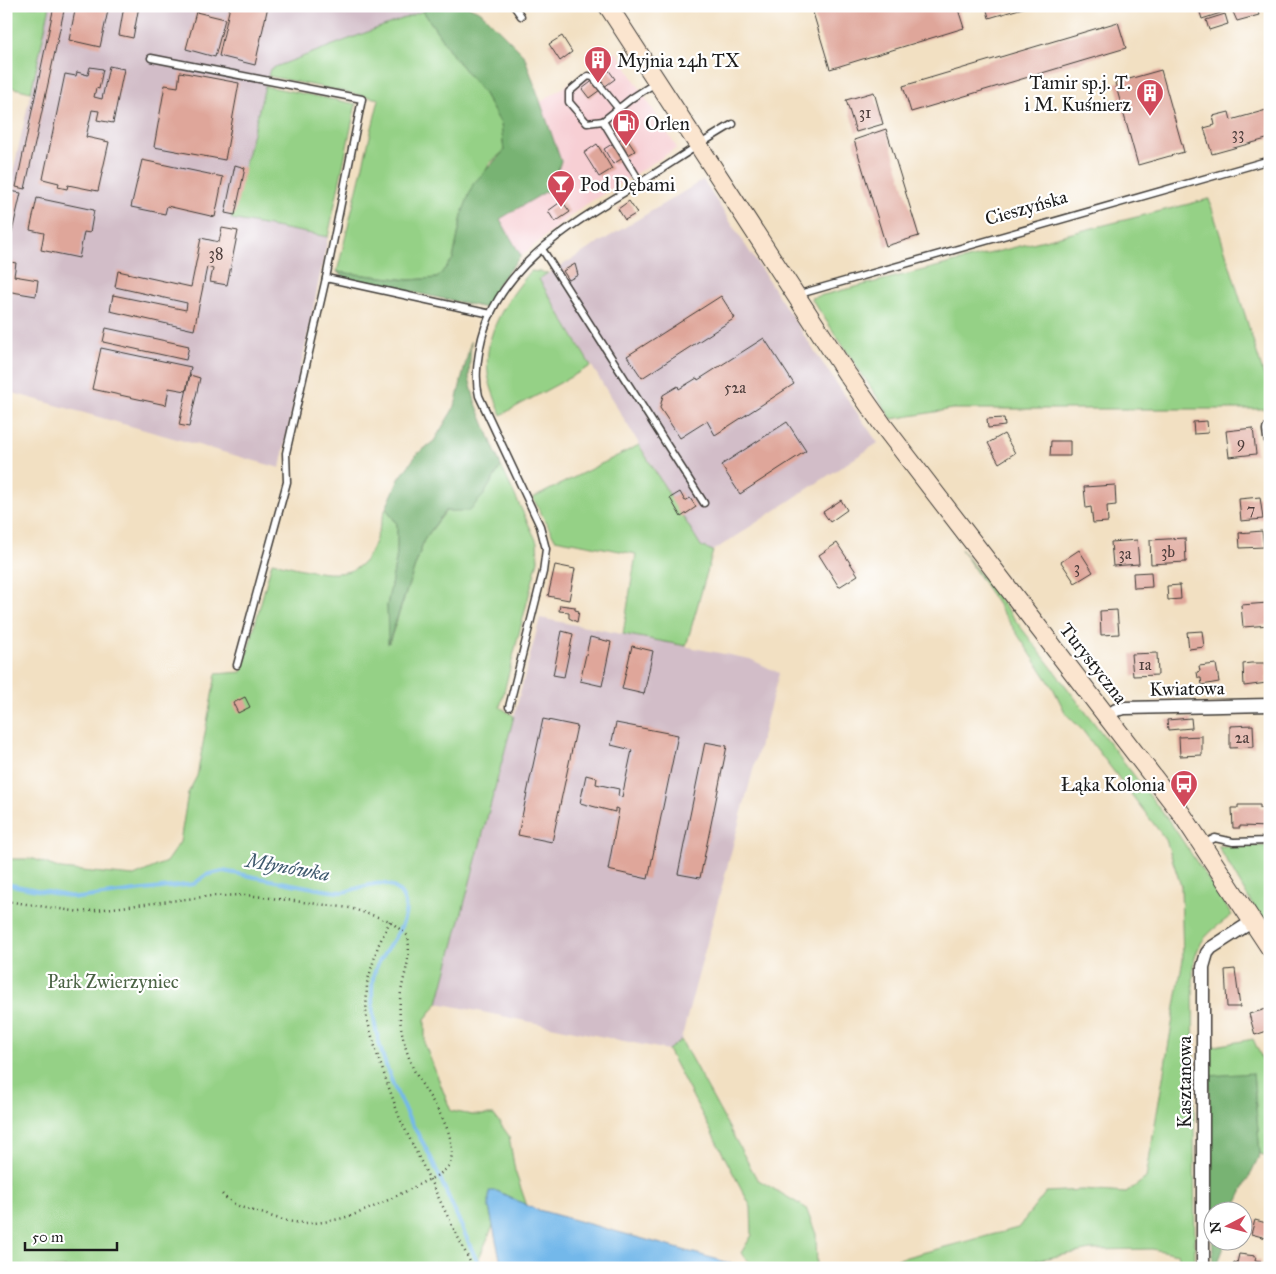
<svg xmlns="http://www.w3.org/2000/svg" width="1276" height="1274" viewBox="0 0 1276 1274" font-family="'IM FELL Great Primer',serif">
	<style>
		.built { fill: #f7cfd4 }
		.industrial { fill: #d2bdc8 }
		.green { fill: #95d186; stroke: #587651 }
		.forest { fill: #78b373; stroke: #4a6848 }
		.water { fill: #73b8ea; stroke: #486a83 }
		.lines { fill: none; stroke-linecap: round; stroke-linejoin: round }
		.stream { stroke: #73b8ea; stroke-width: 4 }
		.building { fill: #dfa69a }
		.service-casing { stroke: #3c3935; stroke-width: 9 }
		.minor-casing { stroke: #3c3935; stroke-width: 15 }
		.secondary-casing { stroke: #3c3935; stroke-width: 20 }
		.path { stroke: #3c3935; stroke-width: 2.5; stroke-dasharray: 1 4; stroke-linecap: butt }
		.service { stroke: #fff; stroke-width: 6 }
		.minor { stroke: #fff; stroke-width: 12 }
		.secondary { stroke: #fbe5cf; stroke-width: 18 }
		.labels { text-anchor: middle; stroke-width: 4.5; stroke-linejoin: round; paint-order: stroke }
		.number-label { font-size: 16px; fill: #4d3e3c }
		.poi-label { font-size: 19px; fill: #1c1c1c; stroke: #fff; text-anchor: start }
		.street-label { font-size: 19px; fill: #1c1c1c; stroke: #fff }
		.park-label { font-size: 19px; fill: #4c6446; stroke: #fff }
		.water-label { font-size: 20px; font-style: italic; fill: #3f5a6e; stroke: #fff }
	</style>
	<rect width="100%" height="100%" fill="#fff"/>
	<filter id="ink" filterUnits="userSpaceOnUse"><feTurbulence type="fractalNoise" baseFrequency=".02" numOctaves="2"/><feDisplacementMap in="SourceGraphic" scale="10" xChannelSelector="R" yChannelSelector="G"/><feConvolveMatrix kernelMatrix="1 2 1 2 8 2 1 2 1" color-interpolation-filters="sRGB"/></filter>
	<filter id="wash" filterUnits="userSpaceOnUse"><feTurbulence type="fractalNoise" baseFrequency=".0096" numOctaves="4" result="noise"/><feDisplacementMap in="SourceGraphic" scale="20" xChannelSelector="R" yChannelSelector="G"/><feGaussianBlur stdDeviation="1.12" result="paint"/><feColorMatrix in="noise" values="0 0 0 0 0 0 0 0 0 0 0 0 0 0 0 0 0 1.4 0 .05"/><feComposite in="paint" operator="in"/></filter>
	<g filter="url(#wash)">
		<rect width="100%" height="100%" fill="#f2e0c2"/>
		<polygon class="built" points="617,52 677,148 579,209 521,256 500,219 552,188 561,161 541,102"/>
		<g class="industrial">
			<polygon points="50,6 421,6 423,11 270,69 231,219 328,237 280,468 6,391 6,204"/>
			<polygon points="703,180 813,349 878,443 713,551 701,546 539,279"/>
			<polygon points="540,618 750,659 779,673 681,1040 668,1050 438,1003"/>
		</g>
		<g class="green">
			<polygon points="6,6 50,6 31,92 6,86"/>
			<polygon points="423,11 454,57 484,94 501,124 504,151 490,163 463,211 453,259 437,278 409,280 337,272 379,99 268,76 270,69"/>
			<polygon points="265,86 356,104 328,237 231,219"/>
			<polygon points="1209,199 1270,395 1270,409 953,409 892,419 811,298"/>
			<path d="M531,271l17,2 -9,6 52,87 -90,49c-4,-13 -11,-27 -13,-41 -5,-41 18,-73 43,-103z"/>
			<polygon points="639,445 701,546 713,551 686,646 623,634 636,554 555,539 533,498"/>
			<path d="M501,466l36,76 1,18 -38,147 14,9 -72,272 -4,15 -13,16v26l26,66 21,4h22l15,21 6,35 12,35 -30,-15 -8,16 4,19 -14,32 3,10h-476v-409h28l27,10 73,7 32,-14 14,-20 8,-49 9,-17 19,-102 26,-2 30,-110c27,5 75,24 94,-3 10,-14 14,-35 20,-51l11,16v30l-10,52 2,37 35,-103 22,-29 23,-1 14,-14z"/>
			<path d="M961,549l211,276 60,90c-22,17 -34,23 -39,52l2,301h-13l-4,-14 -26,-5 -62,1 -96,18h-130l154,-40 28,-36 36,-2 44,3 20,-15 37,-219 -2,-73 -15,-46 -83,-109 -17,-17 -13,-26z"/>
			<polygon points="1218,846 1270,846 1270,935"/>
			<polygon points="1253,1039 1270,1076 1270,1157 1260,1154 1253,1074 1209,1076 1210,1047"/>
			<polygon points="681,1040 757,1179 806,1208 816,1234 817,1268 755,1268 741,1253 752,1235 751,1207 668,1050"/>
		</g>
		<g class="forest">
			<polygon points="433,6 467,6 481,12 524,55 561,161 552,188 500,219 521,256 500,281 486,308 346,278 337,272 409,280 437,278 453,259 463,211 473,184 504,151 501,124 484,94 454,57 423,11"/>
			<polygon points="471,341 469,378 475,401 501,466 483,496 469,511 445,511 424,540 388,644 387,606 397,554 397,524 386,508 399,479 417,454 434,441 455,406"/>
			<polygon points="1253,1073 1260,1154 1233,1211 1214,1212 1214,1242 1225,1242 1217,1268 1213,1268 1209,1076"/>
		</g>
		<polygon class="water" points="489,1191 497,1191 535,1209 748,1268 502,1268 489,1207"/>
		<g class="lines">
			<path class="stream" d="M6,884l72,14 116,-14 12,-9 17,-4 101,19c6,1 13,2 19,2 18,-3 42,-18 57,1 19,24 -15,54 -24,75 -3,7 -4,18 -4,26 0,40 18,87 36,123 8,14 17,28 24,43 16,36 32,72 48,108"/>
		</g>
		<g id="blocks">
			<g class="building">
				<polygon points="54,6 65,6 25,189 16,187"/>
				<polygon points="76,6 109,6 100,47 69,40"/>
				<polygon points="124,6 139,6 133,38 119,35"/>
				<polygon points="230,6 268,6 255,65 219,56"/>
				<polygon points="811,6 957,6 964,28 830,69"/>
				<polygon points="986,6 1026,6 1026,7 989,18"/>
				<polygon points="1198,6 1239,6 1239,7 1202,19"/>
				<polygon points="1251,6 1256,6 1259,15 1237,21 1233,12"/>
				<polygon points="196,12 225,19 215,57 186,49"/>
				<polygon points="1225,14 1228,24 1209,30 1206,20"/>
				<polygon points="1118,22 1126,48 911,112 903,86"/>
				<polygon points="562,36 572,52 560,61 549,44"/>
				<polygon points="109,66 124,69 113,123 97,120 99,111 92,110 86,137 109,142 98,191 68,185 67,189 58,187 59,183 43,179 65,74 76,76 77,72 88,75 90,67 103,69 99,89 96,88 94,97 102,99"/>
				<polygon points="608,69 615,79 589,98 582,89"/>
				<polygon points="1161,70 1184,152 1138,165 1115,83"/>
				<polygon points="180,72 239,83 225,160 154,147 165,85 178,87"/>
				<polygon points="874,92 883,124 856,132 846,100"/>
				<polygon points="1270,109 1270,138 1212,154 1204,128 1215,125 1213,116 1229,112 1231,120"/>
				<polygon points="886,129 919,236 886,246 854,140"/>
				<polygon points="625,136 635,151 613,164 604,149"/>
				<polygon points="597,144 612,169 599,177 584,153"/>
				<polygon points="142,160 223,177 215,217 167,206 165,214 131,207"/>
				<polygon points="235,165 245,168 235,215 225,213"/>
				<polygon points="10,191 21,193 8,249 6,248 6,210"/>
				<polygon points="37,198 94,210 90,233 84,232 79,258 41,250 44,233 30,230"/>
				<polygon points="562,201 570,212 555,222 548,211"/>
				<polygon points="629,201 637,213 625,220 618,209"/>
				<polygon points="222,228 238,231 227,285 210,282 213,269 207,267 194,330 110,311 113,295 186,310 187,303 115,287 118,271 191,287 201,238 219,242"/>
				<polygon points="6,261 16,263 14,276 38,280 36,296 6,291"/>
				<polygon points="575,264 578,275 569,280 563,271"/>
				<polygon points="721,296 735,318 642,378 627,356"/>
				<polygon points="106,328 189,346 186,360 103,342"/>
				<polygon points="764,338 794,384 715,435 707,421 680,438 660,408 663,395 678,386 679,389 697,378 698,380"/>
				<polygon points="101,348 191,367 186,391 169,388 166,405 92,389"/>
				<polygon points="190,375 200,378 189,427 179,425"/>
				<polygon points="1004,418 1005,426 988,428 987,419"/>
				<polygon points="1207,421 1208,433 1194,434 1193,422"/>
				<polygon points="787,422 806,451 740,494 721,465"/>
				<polygon points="1253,428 1256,454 1229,457 1226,431"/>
				<polygon points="1004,434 1015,453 999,463 988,443"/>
				<polygon points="1051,441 1070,441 1070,456 1050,456"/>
				<polygon points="1115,485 1116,505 1107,506 1108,522 1093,523 1091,507 1086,508 1084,487"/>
				<polygon points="680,492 685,501 690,498 696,507 681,517 670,498"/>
				<polygon points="1260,497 1263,519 1241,521 1239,499"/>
				<polygon points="841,500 847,510 830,522 823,512"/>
				<polygon points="1262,531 1264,547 1240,548 1239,533"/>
				<polygon points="1185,538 1186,562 1151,564 1150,540"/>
				<polygon points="1137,540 1139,564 1113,566 1111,542"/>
				<polygon points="837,543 858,575 839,587 819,555"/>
				<polygon points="1079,550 1093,572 1075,583 1061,562"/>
				<polygon points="555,565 575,569 569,600 548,596"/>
				<polygon points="1151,572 1152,587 1134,588 1133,573"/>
				<polygon points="1180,585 1181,599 1168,600 1167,586"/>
				<polygon points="1268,603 1270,625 1243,627 1241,605"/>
				<polygon points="560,605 575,607 575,610 579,611 577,622 569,618 569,612 559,611"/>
				<polygon points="1117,610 1119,634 1101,635 1100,611"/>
				<polygon points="562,631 573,634 564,677 553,675"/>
				<polygon points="1202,631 1204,647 1189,649 1187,632"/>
				<polygon points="590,637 611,642 602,686 580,681"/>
				<polygon points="632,646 653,651 644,694 622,689"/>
				<polygon points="1157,653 1158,675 1133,676 1131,654"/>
				<polygon points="1251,663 1265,663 1267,683 1244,686 1243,664"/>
				<polygon points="1216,664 1219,682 1202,685 1201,678 1198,678 1197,672 1200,671 1199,666"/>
				<polygon points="245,697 250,707 238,713 233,703"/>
				<polygon points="1191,718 1192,728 1168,730 1167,720"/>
				<polygon points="543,719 577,726 552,842 518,835"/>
				<polygon points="616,723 678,735 648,879 608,870 619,809 615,808 615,812 580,803 586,775 597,778 596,784 619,789 618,796 622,797 632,750 611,745"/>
				<polygon points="1253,725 1254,747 1230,748 1230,726"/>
				<polygon points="1202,736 1202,755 1180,756 1179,737"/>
				<polygon points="705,742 727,746 700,878 678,874"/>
				<polygon points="1238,805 1260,805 1260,808 1270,807 1270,827 1240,826 1240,828 1233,828 1232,808 1238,808"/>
				<polygon points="1235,969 1240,1007 1227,1007 1225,970"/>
				<polygon points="1270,1008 1270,1030 1255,1035 1249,1014"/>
				<polygon points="1255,1220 1270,1224 1270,1239 1251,1234"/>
				<polygon points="1239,1254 1256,1256 1255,1260 1261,1261 1260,1265 1267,1268 1233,1267 1234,1262 1237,1263"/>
			</g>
		</g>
	</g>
	<g filter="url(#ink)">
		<use href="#blocks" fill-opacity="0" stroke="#3c3935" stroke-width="1"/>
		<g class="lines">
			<defs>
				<g id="service">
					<polyline points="514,6 521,16"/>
					<polyline points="151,58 362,99 326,278 286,453 287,482 237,665"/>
					<polyline points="603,121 587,123 569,102 569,92 588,76 593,77 618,108"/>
					<polyline points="640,182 603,121 632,98 657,82"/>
					<polyline points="542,249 704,503"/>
					<polyline points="326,278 491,314"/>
					<polyline points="796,295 1270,160"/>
					<path d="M509,707l34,-135 3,-23 -6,-23 -61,-130c-4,-17 -2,-32 1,-49 15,-82 97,-126 163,-166 30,-19 59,-39 90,-57"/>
					<polyline points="1203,844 1215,838 1233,842 1270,841"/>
				</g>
				<g id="minor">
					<polyline points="1269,430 1270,438"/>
					<polyline points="1108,716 1116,710 1125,708 1270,705"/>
					<polyline points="1203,1268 1203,967 1207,953 1211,948 1253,921"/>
				</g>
				<polyline id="secondary" points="608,6 847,374 882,424 1181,813 1270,948"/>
			</defs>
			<use href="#service" class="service-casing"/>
			<use href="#minor" class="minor-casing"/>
			<use href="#secondary" class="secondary-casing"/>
			<g class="path">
				<path d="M6,901l74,11 131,-16 36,-1 103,13 40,13 18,15c3,25 -3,33 -7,56 -4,24 1,48 10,71 10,28 47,63 40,97 -3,14 -23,19 -35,26 -37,19 -79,42 -122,36 -11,-1 -23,-6 -33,-9 -17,-5 -27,-6 -40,-20"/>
				<polyline points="390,921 378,946 367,983 366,1016 378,1057 400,1119 473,1268"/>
				<polyline points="1266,962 1270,969"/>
			</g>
			<use href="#service" class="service"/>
			<use href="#minor" class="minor"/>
			<use href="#secondary" class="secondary"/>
		</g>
	</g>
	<defs>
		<symbol id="building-pin" viewBox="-11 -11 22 30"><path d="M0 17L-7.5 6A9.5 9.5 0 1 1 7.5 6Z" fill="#d1495b" stroke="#fff"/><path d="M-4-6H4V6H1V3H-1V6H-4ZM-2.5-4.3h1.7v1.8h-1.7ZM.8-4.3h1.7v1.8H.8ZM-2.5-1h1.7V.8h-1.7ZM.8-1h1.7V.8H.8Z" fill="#fff"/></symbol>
		<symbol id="fuel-pin" viewBox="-11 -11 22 30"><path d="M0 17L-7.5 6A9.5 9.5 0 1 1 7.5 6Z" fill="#d1495b" stroke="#fff"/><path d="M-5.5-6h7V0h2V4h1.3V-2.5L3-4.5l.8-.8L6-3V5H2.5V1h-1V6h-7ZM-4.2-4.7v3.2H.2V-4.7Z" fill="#fff"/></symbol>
		<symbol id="bar-pin" viewBox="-11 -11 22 30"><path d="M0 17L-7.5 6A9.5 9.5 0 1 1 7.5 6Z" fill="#d1495b" stroke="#fff"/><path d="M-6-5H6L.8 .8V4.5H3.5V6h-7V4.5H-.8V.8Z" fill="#fff"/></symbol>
		<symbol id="bus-pin" viewBox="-11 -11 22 30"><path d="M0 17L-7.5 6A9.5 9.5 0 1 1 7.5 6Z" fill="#d1495b" stroke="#fff"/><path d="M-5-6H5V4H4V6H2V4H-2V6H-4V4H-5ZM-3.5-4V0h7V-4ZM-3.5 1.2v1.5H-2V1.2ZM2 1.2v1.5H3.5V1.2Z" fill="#fff"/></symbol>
	</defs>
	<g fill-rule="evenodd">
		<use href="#building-pin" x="582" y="44" width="32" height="43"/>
		<use href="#building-pin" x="1134" y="77" width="32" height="43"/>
		<use href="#fuel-pin" x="610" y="107" width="32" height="43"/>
		<use href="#bar-pin" x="545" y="168" width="32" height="43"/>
		<use href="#bus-pin" x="1168" y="768" width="32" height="43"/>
	</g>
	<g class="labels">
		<g class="number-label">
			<text x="865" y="118">31</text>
			<text x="1238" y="139">33</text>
			<text x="216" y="259">38</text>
			<text x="735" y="393">52a</text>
			<text x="1241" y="448">9</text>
			<text x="1251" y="515">7</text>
			<text x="1168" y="557">3b</text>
			<text x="1125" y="559">3a</text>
			<text x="1077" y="573">3</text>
			<text x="1145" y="670">1a</text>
			<text x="1242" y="743">2a</text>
		</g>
		<g class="poi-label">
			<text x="617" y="67">Myjnia 24h TX</text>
			<text x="1131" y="89" text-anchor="end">Tamir sp.j. T.<tspan x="1131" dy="22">i M. Kuśnierz</tspan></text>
			<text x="645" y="130">Orlen</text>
			<text x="580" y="191">Pod Dębami</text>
			<text x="1165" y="791" text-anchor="end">Łąka Kolonia</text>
		</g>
		<g class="street-label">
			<text transform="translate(1026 207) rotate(-16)" y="7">Cieszyńska</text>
			<text transform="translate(1094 663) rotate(52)" y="7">Turystyczna</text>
			<text transform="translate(1187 688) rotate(-1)" y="7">Kwiatowa</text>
			<text transform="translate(1184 1082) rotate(-90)" y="7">Kasztanowa</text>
		</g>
		<g class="park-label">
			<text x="113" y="988">Park Zwierzyniec</text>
		</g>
		<g class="water-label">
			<text transform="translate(288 867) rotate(10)" y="7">Młynówka</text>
		</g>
	</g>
	<rect width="1276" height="1274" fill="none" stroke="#fff" stroke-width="25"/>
	<g transform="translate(1228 1226) rotate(264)"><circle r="24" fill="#ffffff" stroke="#a4a4a4"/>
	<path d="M0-4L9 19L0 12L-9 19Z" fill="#d1495b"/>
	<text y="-8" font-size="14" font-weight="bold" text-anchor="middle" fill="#1c1c1c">N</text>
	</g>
	<path d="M25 1242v8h92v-8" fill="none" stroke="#1c1c1c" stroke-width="2.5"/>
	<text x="32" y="1242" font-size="15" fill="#1c1c1c" stroke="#ffffff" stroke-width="4" paint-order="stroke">50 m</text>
</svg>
